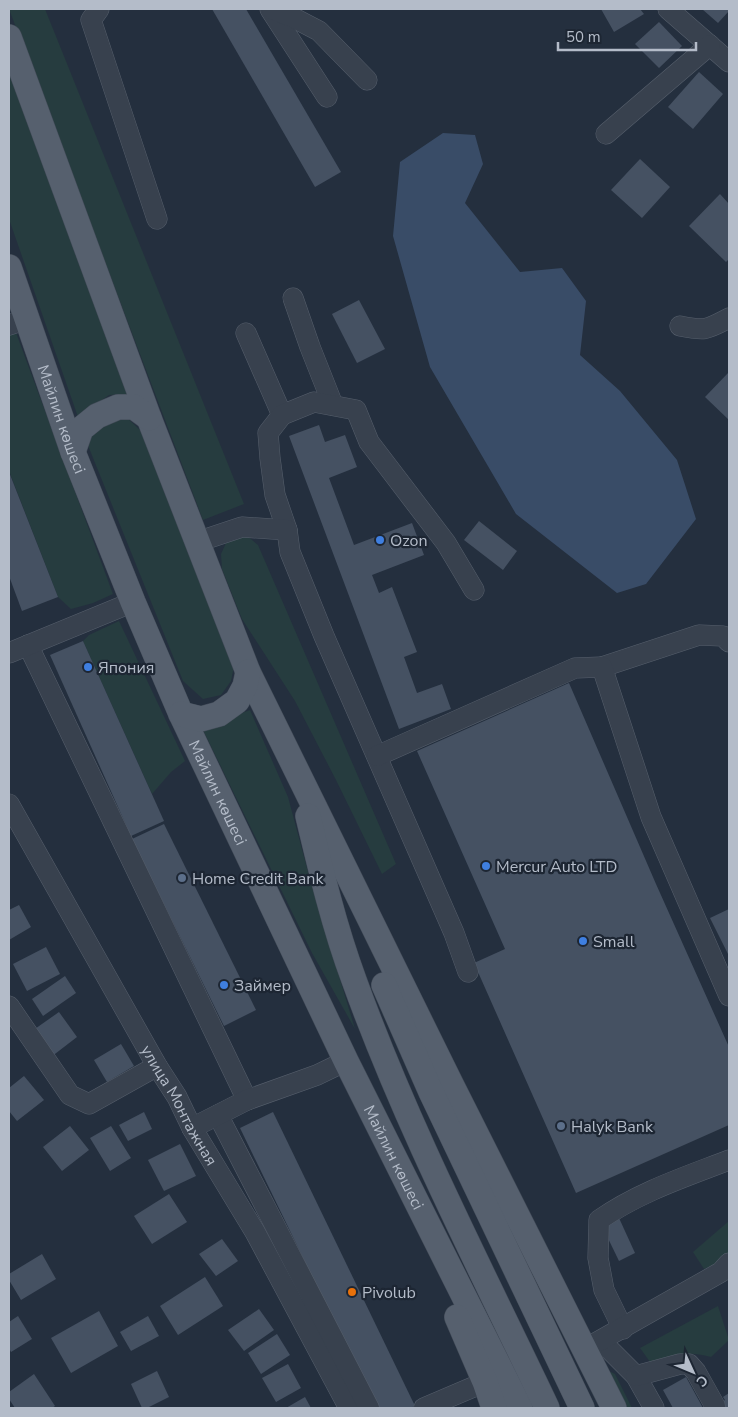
<svg xmlns="http://www.w3.org/2000/svg" width="738" height="1417" viewBox="0 0 738 1417" font-family="'Nunito Sans',sans-serif">
	<style>
		.green { fill: #263c3f }
		.water { fill: #394c67 }
		.building { fill: #455162 }
		.lines { fill: none; stroke-linecap: round; stroke-linejoin: round }
		.minor-casing { stroke: #565f6c; stroke-width: 21 }
		.major-casing { stroke: #414a57; stroke-width: 26 }
		.minor { stroke: #38414e; stroke-width: 20 }
		.major { stroke: #56606e; stroke-width: 25 }
		.shop-dot { fill: #3f7fe0; stroke: #1d2633; stroke-width: 2 }
		.service-dot { fill: #5c6f8a; stroke: #1d2633; stroke-width: 2 }
		.food-dot { fill: #e8710a; stroke: #1d2633; stroke-width: 2 }
		.labels { text-anchor: middle; stroke-width: 4.5; stroke-linejoin: round; paint-order: stroke }
		.street-label { font-size: 16px; fill: #b4bcc9; stroke: #1d2633 }
		.poi-label { font-size: 16px; fill: #b4bcc9; stroke: #1d2633; text-anchor: start }
	</style>
	<rect width="100%" height="100%" fill="#242f3e"/>
	<g class="green">
		<polygon points="9,9 45,9 244,504 203,520"/>
		<polygon points="9,69 131,394 109,395 78,417 9,219"/>
		<polygon points="15,330 113,594 93,603 71,609 58,597 9,471 9,332"/>
		<polygon points="127,418 152,441 234,666 231,681 221,695 203,699 183,681 87,443 102,424"/>
		<polygon points="246,535 258,545 396,864 382,874 336,780 295,701 242,619 222,569 221,554 226,543"/>
		<polygon points="119,621 185,761 171,772 152,794 83,641 89,635"/>
		<polygon points="250,710 288,797 311,883 355,1029 312,953 202,728"/>
		<polygon points="729,1221 729,1254 721,1262 704,1269 693,1252"/>
		<path d="M718,1306l11,34 -18,17c-28,-7 -34,-2 -58,9l-13,-18z"/>
		<polygon points="611,1372 615,1374 632,1408 620,1408 606,1375"/>
	</g>
	<polygon class="water" points="443,133 475,135 483,164 465,203 520,272 562,268 586,301 580,355 620,391 677,460 696,519 646,584 617,593 516,514 430,367 393,236 400,162"/>
	<g class="building">
		<polygon points="212,9 246,9 341,172 315,187"/>
		<polygon points="601,9 640,9 644,14 614,32"/>
		<polygon points="702,9 729,9 729,11 718,23"/>
		<polygon points="659,22 682,46 659,68 635,44"/>
		<polygon points="699,72 723,94 693,129 668,107"/>
		<polygon points="640,159 670,187 642,218 611,190"/>
		<polygon points="720,194 729,204 729,259 726,262 689,226"/>
		<polygon points="359,300 385,349 357,363 332,314"/>
		<polygon points="729,372 729,420 705,397"/>
		<polygon points="319,425 325,442 345,435 357,467 329,478 354,545 412,523 424,555 372,575 379,593 392,587 417,652 404,657 417,693 442,684 451,709 399,729 289,436"/>
		<polygon points="9,472 58,597 22,611 9,576"/>
		<polygon points="479,521 517,551 503,570 464,540"/>
		<polygon points="83,641 164,821 131,836 50,655"/>
		<polygon points="569,683 656,884 729,1047 729,1125 576,1193 474,963 505,949 417,751"/>
		<polygon points="164,824 256,1010 224,1026 132,839"/>
		<polygon points="19,905 31,927 9,940 9,910"/>
		<polygon points="729,909 729,956 710,918"/>
		<polygon points="46,947 60,974 27,991 13,964"/>
		<polygon points="65,976 76,993 43,1016 32,999"/>
		<polygon points="59,1012 77,1037 51,1057 32,1031"/>
		<polygon points="121,1044 134,1066 107,1082 94,1060"/>
		<polygon points="24,1076 44,1100 17,1121 9,1111 9,1088"/>
		<polygon points="144,1112 152,1129 128,1141 119,1125"/>
		<polygon points="273,1112 415,1406 410,1408 376,1408 240,1128"/>
		<polygon points="70,1126 89,1150 62,1171 43,1147"/>
		<polygon points="111,1126 131,1158 110,1171 90,1138"/>
		<polygon points="180,1144 196,1176 164,1191 148,1160"/>
		<polygon points="169,1194 187,1222 152,1244 134,1216"/>
		<polygon points="619,1218 635,1253 619,1261 602,1226"/>
		<polygon points="222,1239 238,1261 216,1276 199,1254"/>
		<polygon points="42,1254 56,1279 21,1300 9,1280 9,1274"/>
		<polygon points="205,1277 223,1306 178,1335 160,1306"/>
		<polygon points="259,1309 274,1330 244,1351 228,1330"/>
		<polygon points="99,1311 118,1346 71,1373 51,1338"/>
		<polygon points="18,1316 32,1339 11,1352 9,1348 9,1322"/>
		<polygon points="148,1316 159,1336 131,1351 120,1332"/>
		<polygon points="277,1334 290,1355 261,1374 248,1353"/>
		<polygon points="288,1364 301,1388 276,1402 262,1378"/>
		<polygon points="157,1371 169,1397 147,1408 142,1408 131,1384"/>
		<polygon points="34,1374 55,1406 52,1408 15,1408 9,1399 9,1392"/>
		<polygon points="686,1377 703,1408 673,1408 663,1390"/>
		<polygon points="729,1393 729,1408 710,1408 725,1400 723,1397"/>
		<polygon points="305,1397 311,1408 286,1408"/>
	</g>
	<g class="lines">
		<defs>
			<g id="minor">
				<polyline points="99,9 91,20 157,219"/>
				<polyline points="270,9 327,97"/>
				<polyline points="272,9 294,18 319,31 367,80"/>
				<polyline points="668,9 729,62"/>
				<polyline points="606,134 710,45"/>
				<polyline points="293,298 310,347 333,405"/>
				<polyline points="9,325 27,319"/>
				<path d="M680,326c26,5 26,4 49,-8"/>
				<polyline points="246,333 282,415"/>
				<polyline points="287,530 275,495 270,458 268,433 282,415 314,402 356,410 369,442 446,543 474,590"/>
				<polyline points="197,542 242,527 287,530 290,552 324,636 454,933 468,972"/>
				<polyline points="28,645 247,1100"/>
				<polyline points="9,653 133,602"/>
				<polyline points="602,667 699,635 723,636 729,642"/>
				<polyline points="377,756 575,668 602,667 651,817 729,996"/>
				<path id="s1" d="M9,804l148,262 20,31 15,31 63,104 94,176"/>
				<polyline points="9,1006 70,1095 89,1104 157,1066"/>
				<polyline points="218,1115 369,1408"/>
				<polyline points="192,1128 247,1100 317,1075 346,1061"/>
				<path d="M623,1329l-19,-39 -6,-32 1,-38c40,-28 86,-43 130,-60"/>
				<polyline points="601,1341 636,1376 654,1408"/>
				<polyline points="585,1349 721,1272 729,1263"/>
				<polyline points="636,1376 680,1364 689,1364 696,1372 715,1406"/>
				<polyline points="424,1408 485,1382"/>
			</g>
			<g id="major">
				<polyline points="9,37 149,418 248,672 450,1082 614,1408"/>
				<path id="s2" d="M9,267l64,185 60,150 48,112 165,347 174,347"/>
				<polyline points="73,452 81,429 97,416 118,407 134,407 149,418"/>
				<polyline points="181,714 201,719 219,714 237,701 245,686 248,672"/>
				<path d="M308,816c13,55 26,110 46,164 53,147 126,287 193,428"/>
				<polyline points="384,985 431,1092 582,1408"/>
				<polyline points="457,1317 485,1382 494,1408"/>
			</g>
		</defs>
		<use href="#minor" class="minor-casing"/>
		<use href="#major" class="major-casing"/>
		<use href="#minor" class="minor"/>
		<use href="#major" class="major"/>
	</g>
	<g class="shop-dot">
		<circle cx="380" cy="540" r="5"/>
		<circle cx="88" cy="667" r="5"/>
		<circle cx="486" cy="866" r="5"/>
		<circle cx="583" cy="941" r="5"/>
		<circle cx="224" cy="985" r="5"/>
	</g>
	<g class="service-dot">
		<circle cx="182" cy="878" r="5"/>
		<circle cx="561" cy="1126" r="5"/>
	</g>
	<circle class="food-dot" cx="352" cy="1292" r="5"/>
	<g class="labels">
		<g class="street-label">
			<text dy="6" stroke="none"><textPath href="#s2" startOffset="161">Майлин көшесі</textPath></text>
			<text dy="6" stroke="none"><textPath href="#s2" startOffset="566">Майлин көшесі</textPath></text>
			<text dy="6" stroke="none"><textPath href="#s1" startOffset="346">улица Монтажная</textPath></text>
			<text dy="6" stroke="none"><textPath href="#s2" startOffset="971">Майлин көшесі</textPath></text>
		</g>
		<g class="poi-label">
			<text x="390" y="546">Ozon</text>
			<text x="98" y="673">Япония</text>
			<text x="496" y="872">Mercur Auto LTD</text>
			<text x="192" y="884">Home Credit Bank</text>
			<text x="593" y="947">Small</text>
			<text x="234" y="991">Займер</text>
			<text x="571" y="1132">Halyk Bank</text>
			<text x="362" y="1298">Pivolub</text>
		</g>
	</g>
	<rect width="738" height="1417" fill="none" stroke="#b4bcc9" stroke-width="20"/>
	<g transform="translate(693 1372) rotate(134)" stroke="#1d2633" stroke-width="4" paint-order="stroke">
	<path d="M0-4L9 19L0 12L-9 19Z" fill="#b4bcc9"/>
	<text y="-8" font-size="14" font-weight="bold" text-anchor="middle" fill="#b4bcc9">С</text>
	</g>
	<path d="M558 42v8h138v-8" fill="none" stroke="#b4bcc9" stroke-width="2.5"/>
	<text x="566" y="42" font-size="15" fill="#b4bcc9" stroke="#1d2633" stroke-width="4" paint-order="stroke">50 m</text>
</svg>
